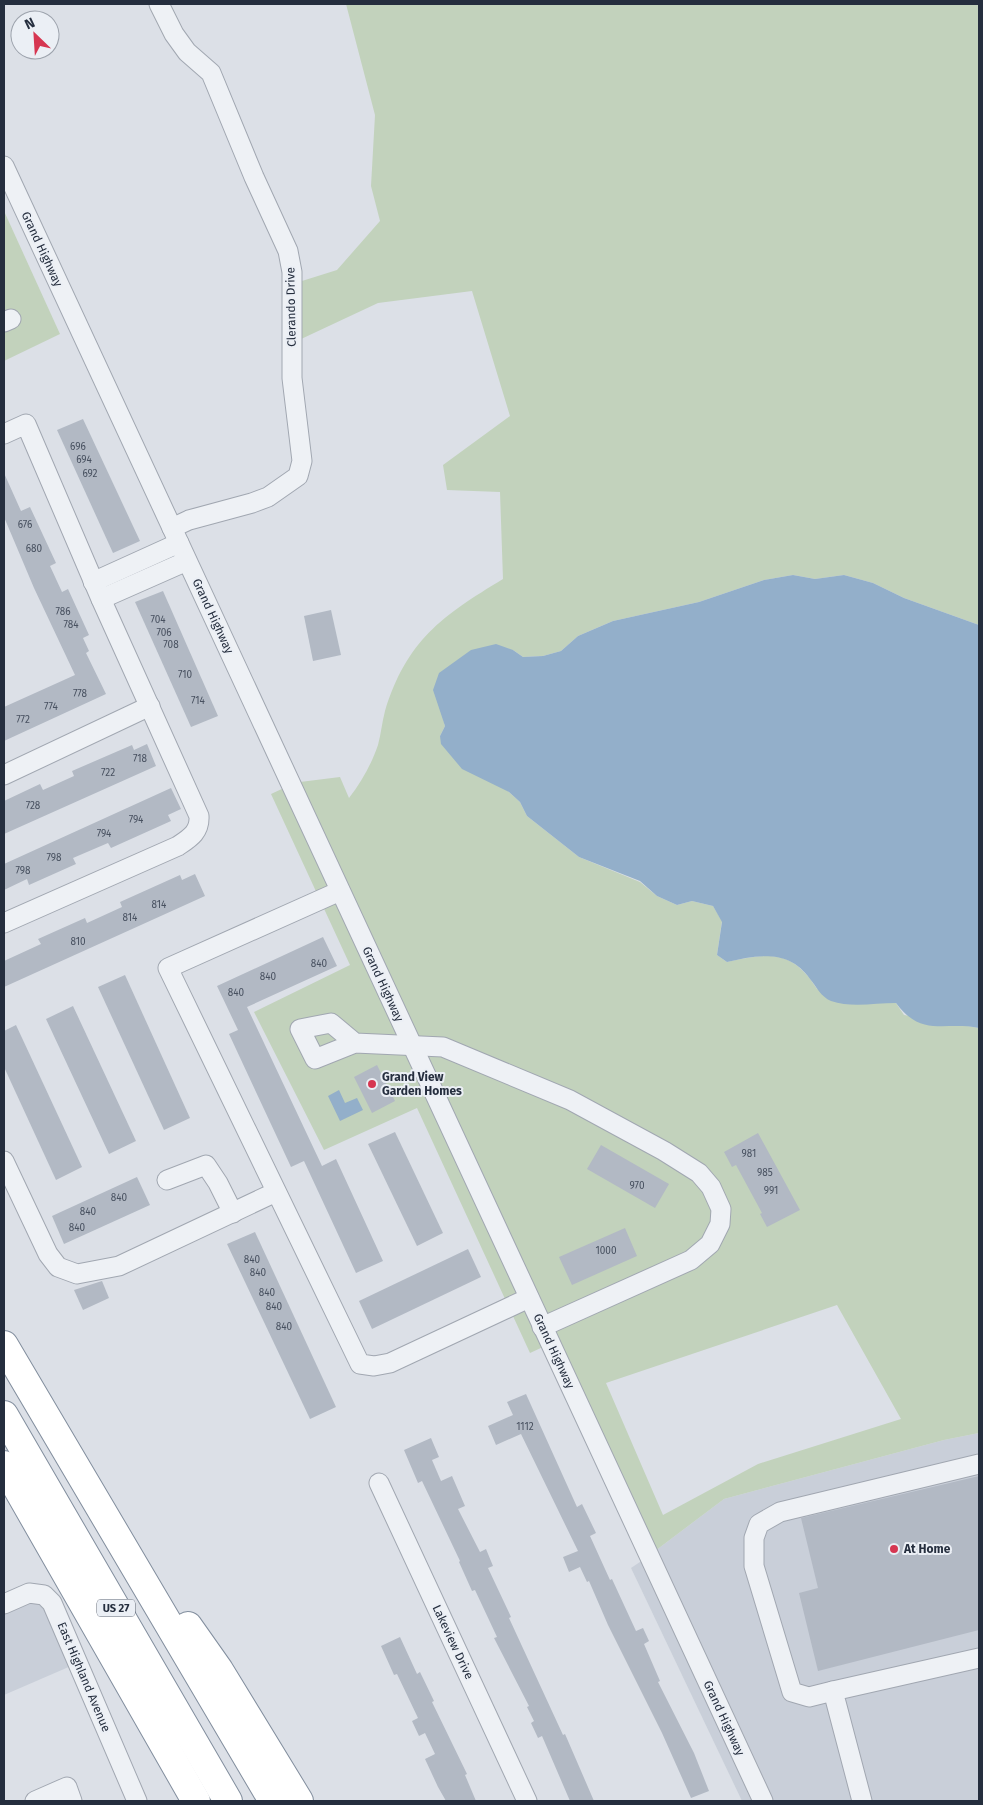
<svg xmlns="http://www.w3.org/2000/svg" width="983" height="1805" viewBox="0 0 983 1805" font-family="'Fira Sans',sans-serif">
	<style>
		.built { fill: #c9cfd9 }
		.green { fill: #c2d2bc; fill-rule: evenodd }
		.water { fill: #93afca }
		.building { fill: #b2b9c4 }
		.lines { fill: none; stroke-linecap: round; stroke-linejoin: round }
		.minor-casing { stroke: #a1a7b1; stroke-width: 21 }
		.highway-casing { stroke: #828e9e; stroke-width: 30 }
		.minor { stroke: #eef1f5; stroke-width: 19 }
		.highway { stroke: #fff; stroke-width: 28 }
		.poi-dot { fill: #d63651; stroke: #ebeff5; stroke-width: 2 }
		.labels { text-anchor: middle; stroke-width: 4; stroke-linejoin: round; paint-order: stroke }
		.number-label { font-size: 10px; fill: #485160 }
		.shield { fill: #ebeff5; stroke: #606875; stroke-width: 1 }
		.shield-label { font-size: 11px; font-weight: bold; fill: #252e3e }
		.street-label { font-size: 12px; fill: #252e3e; stroke: #ebeff5 }
		.poi-label { font-size: 12px; font-weight: bold; fill: #252e3e; stroke: #ebeff5; text-anchor: start }
	</style>
	<rect width="100%" height="100%" fill="#dce0e7"/>
	<g class="built">
		<polygon points="979,1433 979,1801 774,1801 685,1610 655,1551 724,1499 944,1440"/>
		<polygon points="643,1560 757,1801 742,1801 631,1568"/>
		<polygon points="30,1602 41,1603 46,1608 71,1666 4,1695 4,1614"/>
	</g>
	<g class="green">
		<path d="M346,4h633v621l-75,-27 -31,-15 -29,-8 -29,4 -22,-4 -29,5 -65,22 -86,19 -35,15 -17,15 -18,5 -20,1 -10,-7 -72,60 4,16 -5,10 69,56 11,10 7,14 52,41 61,25 17,14 20,9 15,-4 21,5 9,15 -5,34 10,7c42,-9 65,-13 90,27l56,14h23l8,12 75,13v405l-35,7 -220,59 -69,52 -257,-551 -98,-218 40,-5 9,21c13,-17 22,-33 29,-53 3,-11 4,-23 7,-34 22,-71 57,-95 118,-132l-3,-87 -53,-2 -4,-25 67,-49 -38,-125 -94,12 -79,37 -13,-54 51,-16 43,-49 -9,-35 4,-71zM837,1305l64,114 -143,45 -95,51 -57,-132z"/>
		<polygon points="4,211 60,334 4,361"/>
		<polygon points="286,787 543,1347 530,1353 417,1108 324,1150 254,1012 350,965 271,794"/>
	</g>
	<g class="water">
		<path d="M793,575l22,4 29,-4 29,8 31,15 75,27v403c-35,-7 -57,10 -83,-25 -21,0 -45,5 -65,-2 -10,-4 -15,-15 -21,-22 -21,-30 -52,-24 -83,-17l-10,-7 5,-33 -9,-16 -21,-5 -15,4 -20,-9 -17,-15 -61,-24 -52,-41 -7,-14 -11,-10 -47,-23 -21,-25 -1,-8 5,-10 -12,-36 6,-17 32,-23 25,-6 17,6 10,7 20,-1 18,-5 17,-15 35,-15 86,-19 65,-22z"/>
		<polygon points="339,1090 345,1103 357,1098 363,1110 340,1121 328,1096"/>
	</g>
	<g class="building">
		<polygon points="83,419 140,541 113,553 57,430"/>
		<polygon points="4,473 21,511 30,507 56,563 50,566 62,592 68,589 89,635 83,638 89,651 86,653 106,694 4,741 4,707 75,675 34,588 4,517"/>
		<polygon points="163,591 218,716 191,727 135,602"/>
		<polygon points="331,610 341,655 313,661 304,616"/>
		<polygon points="147,744 156,766 4,834 4,801 40,784 43,790 74,776 72,771 132,745 134,750"/>
		<polygon points="171,788 181,809 168,815 171,821 111,848 108,843 73,858 76,864 29,885 27,879 4,890 4,864"/>
		<polygon points="195,874 205,896 4,987 4,961 41,944 38,939 85,918 87,923 122,907 120,902 180,875 182,880"/>
		<polygon points="323,937 337,966 247,1007 322,1166 336,1159 383,1261 356,1273 304,1161 291,1167 229,1034 238,1030 217,986"/>
		<polygon points="125,975 190,1118 164,1130 98,987"/>
		<polygon points="73,1006 136,1141 109,1154 46,1019"/>
		<polygon points="16,1025 82,1167 56,1180 4,1067 4,1031"/>
		<polygon points="377,1065 395,1101 372,1113 354,1077"/>
		<polygon points="395,1132 443,1233 417,1246 368,1144"/>
		<polygon points="758,1133 800,1210 767,1227 760,1214 762,1213 736,1165 732,1167 724,1152"/>
		<polygon points="601,1145 669,1184 655,1208 587,1169"/>
		<polygon points="137,1177 150,1205 64,1244 52,1216"/>
		<polygon points="625,1228 637,1256 572,1285 559,1257"/>
		<polygon points="255,1232 336,1407 310,1419 227,1244"/>
		<polygon points="468,1249 481,1277 372,1329 359,1301"/>
		<polygon points="102,1281 109,1298 83,1310 74,1290"/>
		<polygon points="526,1394 577,1507 582,1504 596,1533 590,1536 610,1580 612,1579 636,1631 643,1628 649,1641 644,1644 660,1681 658,1682 694,1753 709,1791 691,1798 662,1733 608,1625 589,1581 587,1582 580,1567 569,1572 563,1557 578,1551 521,1434 496,1445 488,1426 513,1415 507,1402"/>
		<polygon points="431,1438 439,1457 432,1460 441,1481 452,1476 465,1506 458,1509 480,1552 486,1549 493,1566 488,1568 511,1617 509,1618 563,1735 565,1734 594,1801 570,1801 542,1736 538,1738 531,1723 534,1721 527,1707 529,1706 494,1638 497,1637 475,1590 472,1591 459,1562 460,1561 422,1481 418,1483 404,1450"/>
		<polygon points="979,1476 979,1630 818,1671 799,1593 818,1588 801,1518"/>
		<polygon points="400,1637 417,1674 420,1672 434,1701 432,1702 467,1774 465,1775 476,1801 446,1801 438,1787 425,1759 435,1754 425,1733 419,1736 412,1721 418,1718 397,1674 394,1675 381,1646"/>
	</g>
	<g class="lines">
		<defs>
			<g id="minor">
				<polyline points="159,4 174,34 187,52 211,73 254,177 288,251 292,272 292,378 302,461 298,476 268,497 252,503 189,520 172,528"/>
				<polyline points="4,166 763,1801"/>
				<polyline points="4,322 11,319"/>
				<path d="M4,434l22,-10 75,175 98,217c1,16 -9,22 -21,30l-174,77"/>
				<polyline points="93,582 179,543"/>
				<polyline points="101,599 187,561"/>
				<polyline points="4,775 150,706"/>
				<polyline points="340,891 168,968 360,1364 374,1366 390,1363 529,1298"/>
				<polyline points="355,1043 331,1023 300,1029 315,1059 355,1043 443,1047 570,1100 664,1151 699,1173 711,1187 721,1209 720,1224 710,1244 691,1260 542,1327"/>
				<polyline points="4,1161 48,1254 58,1267 77,1274 119,1266 276,1192"/>
				<polyline points="167,1180 206,1165 218,1183 233,1213"/>
				<polyline points="379,1483 527,1801"/>
				<polyline points="4,1604 29,1593 44,1595 52,1603 137,1801"/>
				<polyline points="833,1691 809,1697 792,1692 754,1566 754,1538 759,1524 780,1512 979,1464"/>
				<polyline points="35,1801 67,1787 72,1801"/>
				<polyline points="862,1801 833,1691 979,1658"/>
			</g>
			<g id="highway">
				<polyline points="4,1345 273,1801"/>
				<polyline points="4,1415 228,1801"/>
				<polyline points="4,1465 196,1801"/>
				<polyline points="188,1626 219,1670 299,1801"/>
			</g>
		</defs>
		<use href="#minor" class="minor-casing"/>
		<use href="#highway" class="highway-casing"/>
		<use href="#minor" class="minor"/>
		<use href="#highway" class="highway"/>
	</g>
	<g class="poi-dot">
		<circle cx="372" cy="1084" r="5"/>
		<circle cx="894" cy="1549" r="5"/>
	</g>
	<g class="labels">
		<g class="number-label">
			<text x="78" y="450">696</text>
			<text x="84" y="463">694</text>
			<text x="90" y="477">692</text>
			<text x="25" y="528">676</text>
			<text x="34" y="552">680</text>
			<text x="63" y="615">786</text>
			<text x="158" y="623">704</text>
			<text x="71" y="628">784</text>
			<text x="164" y="636">706</text>
			<text x="171" y="648">708</text>
			<text x="185" y="678">710</text>
			<text x="80" y="697">778</text>
			<text x="198" y="704">714</text>
			<text x="51" y="710">774</text>
			<text x="23" y="723">772</text>
			<text x="140" y="762">718</text>
			<text x="108" y="776">722</text>
			<text x="33" y="809">728</text>
			<text x="136" y="823">794</text>
			<text x="104" y="837">794</text>
			<text x="54" y="861">798</text>
			<text x="23" y="874">798</text>
			<text x="159" y="908">814</text>
			<text x="130" y="921">814</text>
			<text x="78" y="945">810</text>
			<text x="319" y="967">840</text>
			<text x="268" y="980">840</text>
			<text x="236" y="996">840</text>
			<text x="749" y="1157">981</text>
			<text x="765" y="1176">985</text>
			<text x="637" y="1189">970</text>
			<text x="771" y="1194">991</text>
			<text x="119" y="1201">840</text>
			<text x="88" y="1215">840</text>
			<text x="77" y="1231">840</text>
			<text x="606" y="1254">1000</text>
			<text x="252" y="1263">840</text>
			<text x="258" y="1276">840</text>
			<text x="267" y="1296">840</text>
			<text x="274" y="1310">840</text>
			<text x="284" y="1330">840</text>
			<text x="525" y="1430">1112</text>
		</g>
		<rect class="shield" x="97" y="1599.5" width="38" height="17" rx="4"/>
		<g class="shield-label">
			<text x="116" y="1612">US 27</text>
		</g>
		<g class="street-label">
			<text transform="translate(42 249) rotate(65)" y="4">Grand Highway</text>
			<text transform="translate(291 307) rotate(-91)" y="4">Clerando Drive</text>
			<text transform="translate(213 616) rotate(65)" y="4">Grand Highway</text>
			<text transform="translate(383 984) rotate(65)" y="4">Grand Highway</text>
			<text transform="translate(554 1351) rotate(65)" y="4">Grand Highway</text>
			<text transform="translate(453 1642) rotate(65)" y="4">Lakeview Drive</text>
			<text transform="translate(84 1677) rotate(67)" y="4">East Highland Avenue</text>
			<text transform="translate(724 1718) rotate(65)" y="4">Grand Highway</text>
		</g>
		<g class="poi-label">
			<text x="382" y="1081">Grand View<tspan x="382" dy="14">Garden Homes</tspan></text>
			<text x="904" y="1553">At Home</text>
		</g>
	</g>
	<rect width="983" height="1805" fill="none" stroke="#252e3e" stroke-width="10"/>
	<g transform="translate(35 35) rotate(335)"><circle r="24" fill="#ebeff5" stroke="#9ca2ac"/>
	<path d="M0-4L9 19L0 12L-9 19Z" fill="#d63651"/>
	<text y="-8" font-size="14" font-weight="bold" text-anchor="middle" fill="#252e3e">N</text>
	</g>
</svg>
